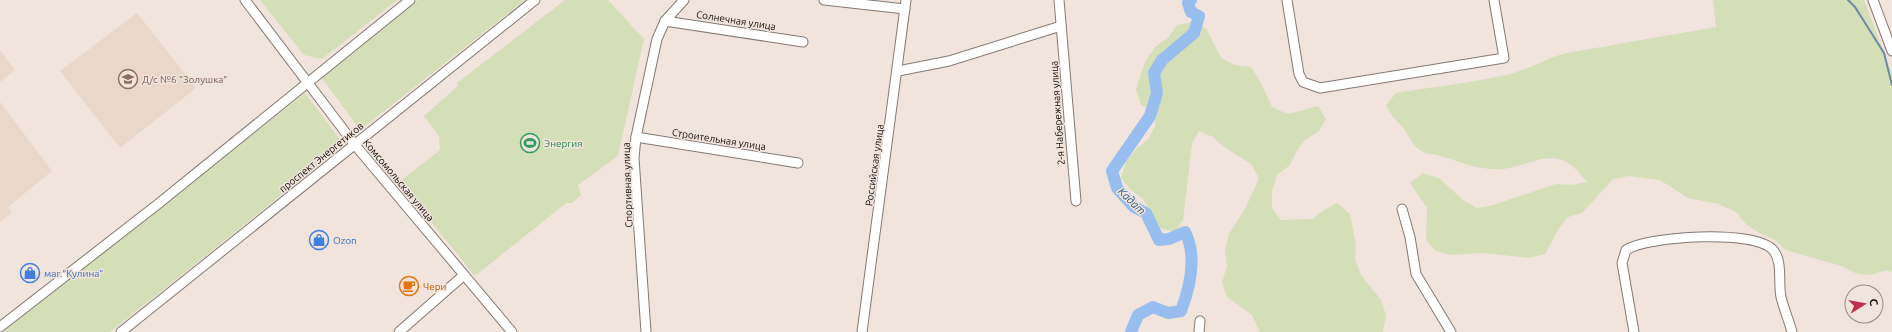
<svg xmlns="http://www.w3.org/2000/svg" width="1892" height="332" viewBox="0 0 1892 332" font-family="Ubuntu,sans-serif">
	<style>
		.built { fill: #ead7ca }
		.green { fill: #d4deb7 }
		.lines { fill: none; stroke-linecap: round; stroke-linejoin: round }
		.stream { stroke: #6e88a9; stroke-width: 2 }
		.river { stroke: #97beee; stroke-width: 12 }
		.minor-casing { stroke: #847972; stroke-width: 11 }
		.minor { stroke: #fff; stroke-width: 9 }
		.labels { text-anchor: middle; stroke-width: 3; stroke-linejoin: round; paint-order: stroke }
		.street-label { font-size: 10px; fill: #0e0a08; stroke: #f1e4dc }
		.education-label { font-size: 10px; fill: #785e54; stroke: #f1e4dc; text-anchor: start }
		.leisure-label { font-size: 10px; fill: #27864d; stroke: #f1e4dc; text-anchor: start }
		.shop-label { font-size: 10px; fill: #366cbe; stroke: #f1e4dc; text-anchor: start }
		.food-label { font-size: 10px; fill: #c56008; stroke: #f1e4dc; text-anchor: start }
		.water-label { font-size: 11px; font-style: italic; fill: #1e528c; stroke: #f1e4dc }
	</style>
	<rect width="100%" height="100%" fill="#f1e4dc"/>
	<g class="built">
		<polygon points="137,13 196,88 120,148 60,71"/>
		<polygon points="0,50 15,70 0,82"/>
		<polygon points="0,102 52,171 8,207 12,213 0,222"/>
	</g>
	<g class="green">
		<polygon points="260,0 397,0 322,59 304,55"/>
		<polygon points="418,0 525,0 360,130 322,78"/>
		<polygon points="565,0 608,0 644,39 618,156 578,185 581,195 572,203 566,203 475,276 399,182 440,150 439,136 424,116 458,86 457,83"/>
		<path d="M1713,0h151l28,74v198l-6,-2 -15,5 -16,-2 -14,-7 -55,-16 -11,-10 -14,-6 -14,-9 -11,-13 -17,-8 -31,-6 -28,-18 -31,-4 -16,3 -31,34 -14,4 -9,11 -14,26 -15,4 -47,-5 -32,2 -15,-4 -10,-11 1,-32 -17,-25 13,-10 16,5 24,22 14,8 16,-3 63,-21 16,1 15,-3c-7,-8 -15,-19 -25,-22 -19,-7 -41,8 -60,9 -23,2 -42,-8 -65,-14 -4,-1 -10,-1 -14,-3 -10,-5 -13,-15 -19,-23 -9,-10 -12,-12 -18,-24l10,-12c37,-6 74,-10 110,-18 22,-5 40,-17 61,-22l149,-26z"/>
		<polygon points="1192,22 1206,28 1221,58 1235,65 1251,67 1260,81 1272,107 1288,114 1318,106 1326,119 1319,131 1305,140 1296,152 1290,165 1277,175 1272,191 1272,208 1281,220 1312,219 1324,210 1337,203 1350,214 1356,245 1355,260 1361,275 1381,300 1386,315 1383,332 1260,332 1252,315 1227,297 1222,282 1227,267 1225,251 1229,234 1246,207 1259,178 1251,164 1224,147 1213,137 1199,131 1192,143 1183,220 1174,232 1160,228 1143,199 1131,190 1121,178 1126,162 1136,149 1148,140 1155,126 1155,111 1141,105 1136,89 1146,60 1155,47 1168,38 1177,25"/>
		<polygon points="305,93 344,145 110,332 2,332"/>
	</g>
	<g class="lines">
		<polyline class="stream" points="1848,0 1855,7 1884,53 1892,85"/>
		<path class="river" d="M1131,332l7,-17 15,-8 15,6 13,-2c9,-24 16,-56 4,-79l-16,7 -10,1 -13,-27 -12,-6 -17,-19 -5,-17 38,-55 7,-23 -3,-20 8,-13 32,-27 5,-17 -8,-4 -3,-9 3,-3"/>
		<defs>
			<g id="minor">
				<polyline points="245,0 355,145 512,332"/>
				<polyline points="824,0 905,9"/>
				<polyline points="1059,0 1076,201"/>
				<polyline points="1287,0 1299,74 1303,82 1320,88 1504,58 1494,0"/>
				<polyline points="1873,0 1892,51"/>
				<polyline points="665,21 803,42"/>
				<polyline points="898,71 949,61 1061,26"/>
				<polyline points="636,137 798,163"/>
				<polyline points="1402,209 1410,237 1416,274 1451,332"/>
				<polyline points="0,327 158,204 410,0"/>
				<polyline points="121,332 535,0"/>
				<polyline points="399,332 464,275"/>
				<polyline points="646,332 634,158 636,137 657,39 665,21 684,0"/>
				<polyline points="862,332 906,0"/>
				<polyline points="1199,332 1200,321"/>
				<path d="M1634,332l-12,-69 4,-13c21,-14 129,-21 147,0 10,11 5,33 8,47 3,12 8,24 11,35"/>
			</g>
		</defs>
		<use href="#minor" class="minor-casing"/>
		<use href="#minor" class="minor"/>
	</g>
	<defs>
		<symbol id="school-ring" viewBox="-11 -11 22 22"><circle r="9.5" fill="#f1e4dc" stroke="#8d6e63" stroke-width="1.5"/><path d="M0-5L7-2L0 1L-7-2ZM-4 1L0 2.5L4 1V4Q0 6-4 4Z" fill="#8d6e63"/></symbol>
		<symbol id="stadium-ring" viewBox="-11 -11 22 22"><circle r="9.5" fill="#f1e4dc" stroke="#2e9e5b" stroke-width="1.5"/><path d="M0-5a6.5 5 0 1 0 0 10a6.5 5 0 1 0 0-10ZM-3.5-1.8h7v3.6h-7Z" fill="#2e9e5b"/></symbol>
		<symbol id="shop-ring" viewBox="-11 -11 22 22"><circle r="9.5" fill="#f1e4dc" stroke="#3f7fe0" stroke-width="1.5"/><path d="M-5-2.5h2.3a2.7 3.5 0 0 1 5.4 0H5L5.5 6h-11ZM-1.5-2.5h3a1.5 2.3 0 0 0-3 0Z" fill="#3f7fe0"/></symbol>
		<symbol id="cafe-ring" viewBox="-11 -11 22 22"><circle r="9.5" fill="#f1e4dc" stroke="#e8710a" stroke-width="1.5"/><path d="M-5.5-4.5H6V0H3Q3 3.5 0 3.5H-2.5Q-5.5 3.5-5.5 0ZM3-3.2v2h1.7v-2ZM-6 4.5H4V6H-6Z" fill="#e8710a"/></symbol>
	</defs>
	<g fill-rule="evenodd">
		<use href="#school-ring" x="117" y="68" width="22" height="22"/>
		<use href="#stadium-ring" x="519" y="132" width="22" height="22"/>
		<use href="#shop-ring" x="308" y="229" width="22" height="22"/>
		<use href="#shop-ring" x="19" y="262" width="22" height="22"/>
		<use href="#cafe-ring" x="398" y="275" width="22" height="22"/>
	</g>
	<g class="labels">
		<g class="street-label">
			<text transform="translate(736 20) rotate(9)" y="4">Солнечная улица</text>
			<text transform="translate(1057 113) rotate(-94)" y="4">2-я Набережная улица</text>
			<text transform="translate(719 139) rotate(9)" y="4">Строительная улица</text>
			<text transform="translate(321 157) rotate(-39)" y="4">проспект Энергетиков</text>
			<text transform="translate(874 165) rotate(-82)" y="4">Российская улица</text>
			<text transform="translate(399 180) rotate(50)" y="4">Комсомольская улица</text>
			<text transform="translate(627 185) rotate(-92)" y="4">Спортивная улица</text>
		</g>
		<g class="education-label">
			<text x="142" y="83">Д/с №6 "Золушка"</text>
		</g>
		<g class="leisure-label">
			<text x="544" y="147">Энергия</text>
		</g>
		<g class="shop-label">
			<text x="333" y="244">Ozon</text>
			<text x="44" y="277">маг."Кулина"</text>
		</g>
		<g class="food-label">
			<text x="423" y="290">Чери</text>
		</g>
		<g class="water-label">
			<text transform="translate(1132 201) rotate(44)" y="4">Кадат</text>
		</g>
	</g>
	<g transform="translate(1864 304) rotate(79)"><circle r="19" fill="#f1e4dc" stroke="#968d87"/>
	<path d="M0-3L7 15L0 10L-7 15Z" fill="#c0304c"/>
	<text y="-6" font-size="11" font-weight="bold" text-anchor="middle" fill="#0e0a08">С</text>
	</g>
</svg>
